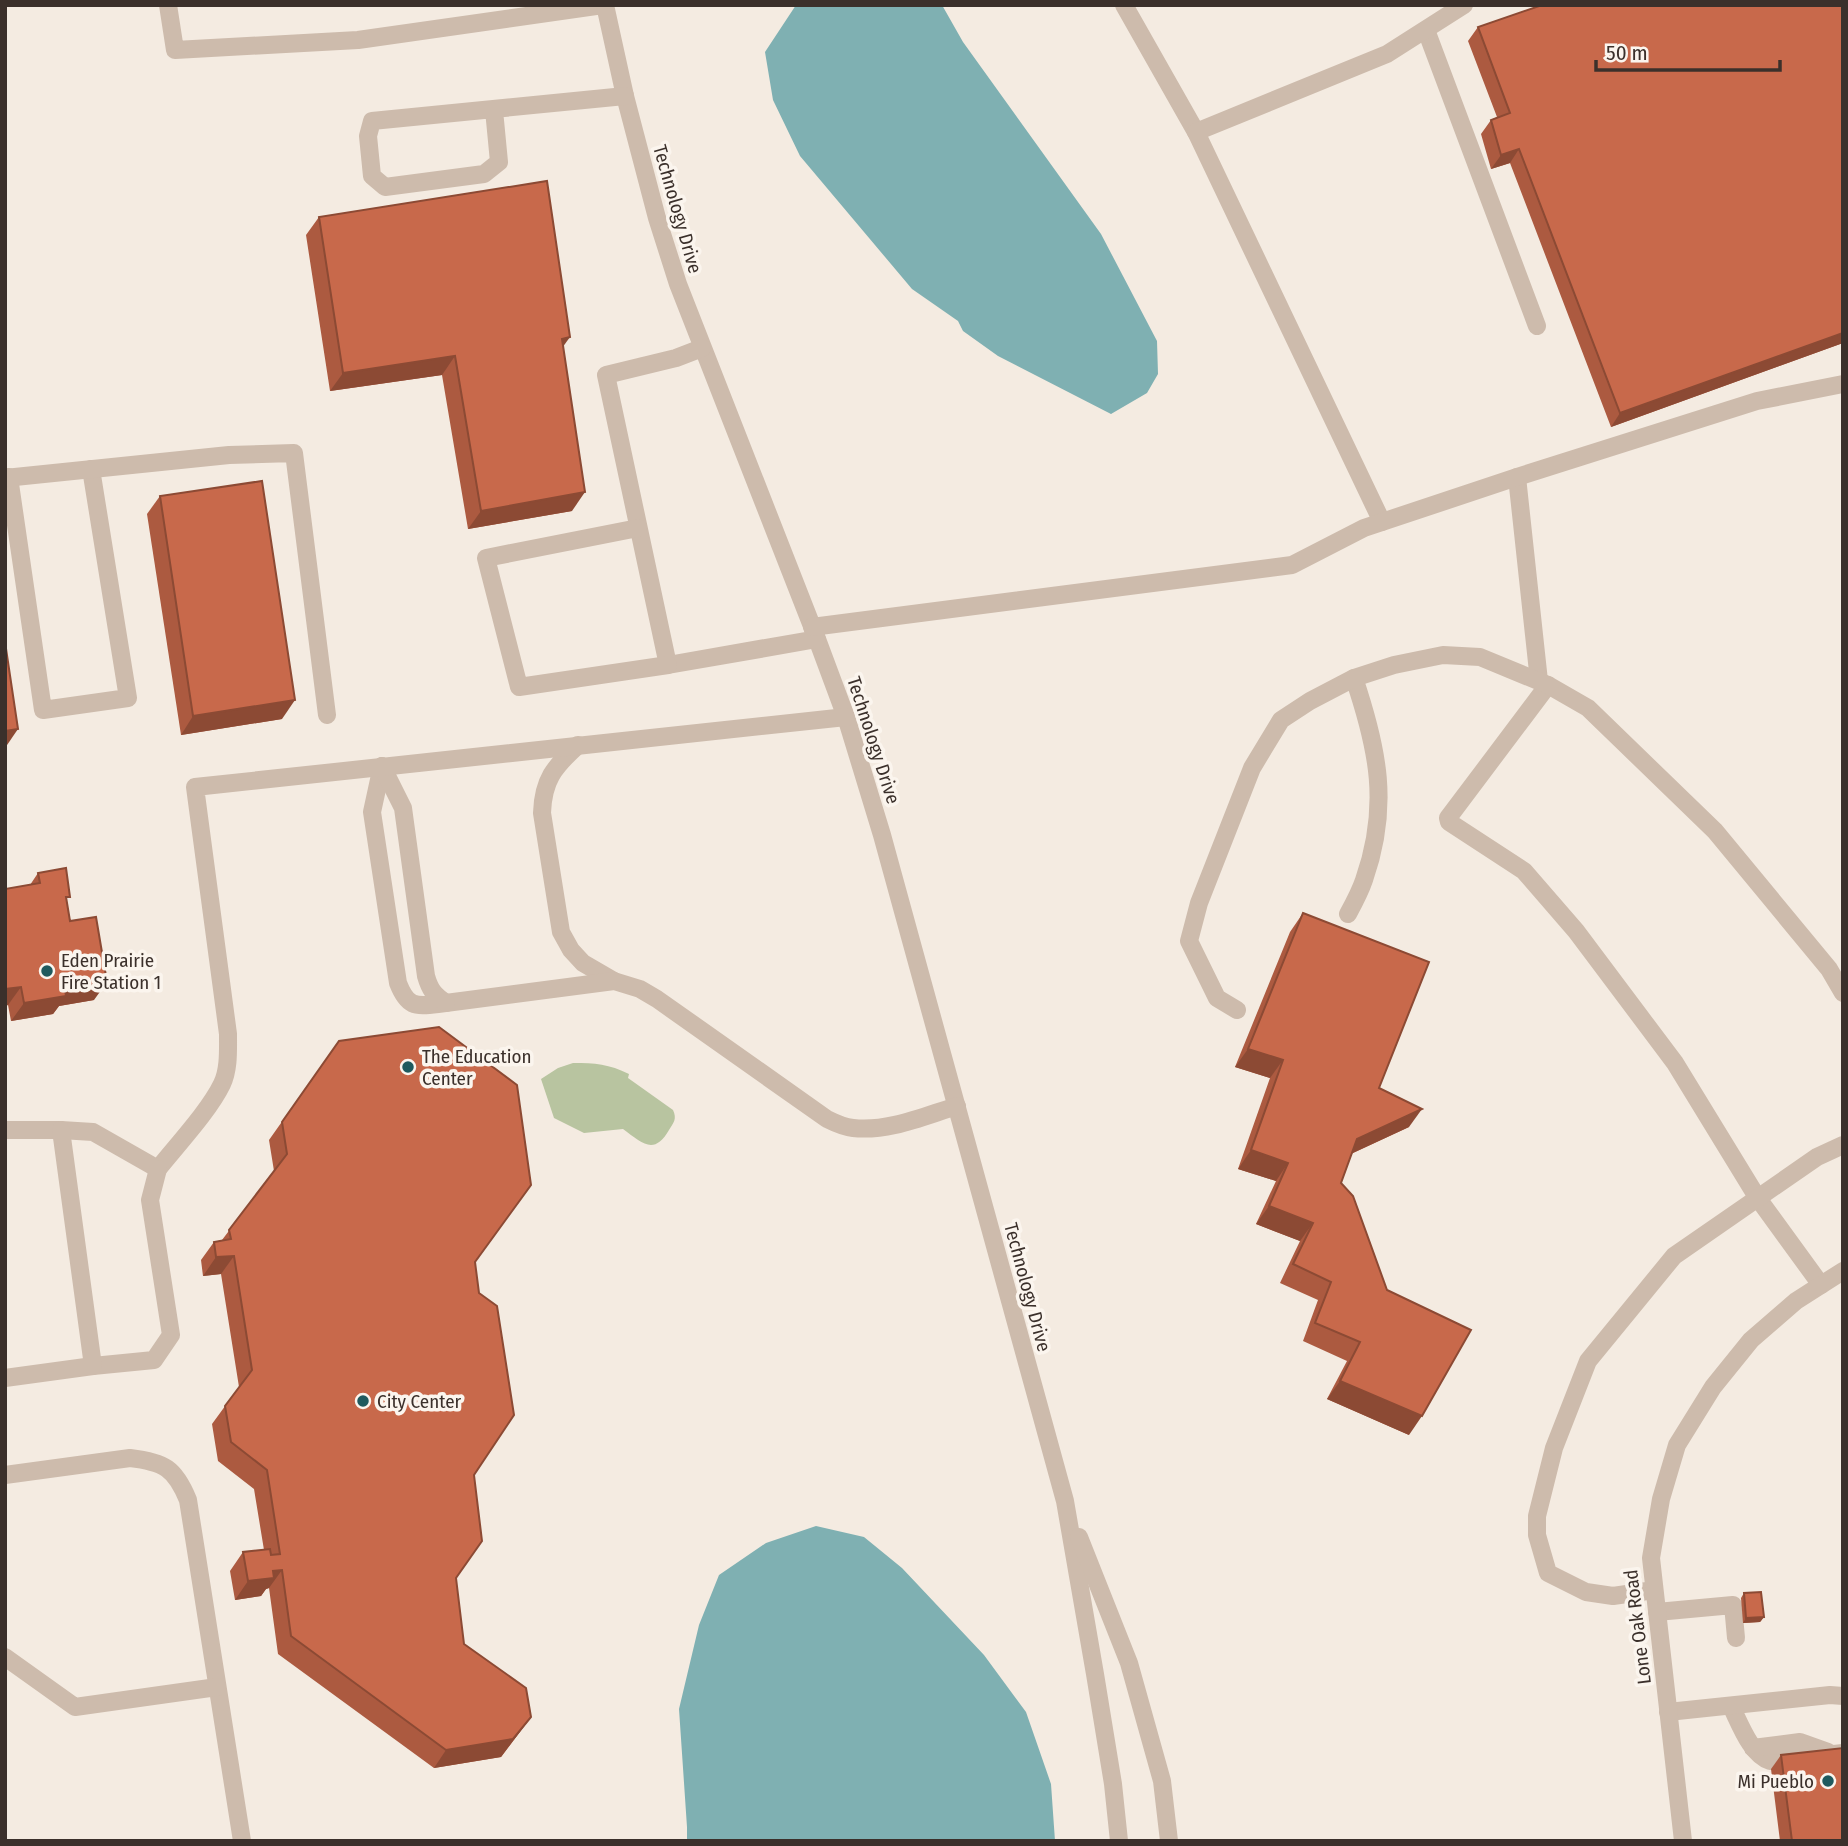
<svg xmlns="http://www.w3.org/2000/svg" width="1848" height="1846" viewBox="0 0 1848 1846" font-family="'Fira Sans Condensed',sans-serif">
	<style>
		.green { fill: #b8c4a0 }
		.water { fill: #7fb0b2 }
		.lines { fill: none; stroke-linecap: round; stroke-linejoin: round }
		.minor { stroke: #cdbbac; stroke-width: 18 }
		.wall { fill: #ac5a40 }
		.shaded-wall { fill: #8c4a34 }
		.building { fill: #c8694b; stroke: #8c4a34; stroke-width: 2 }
		.poi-dot { fill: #1f5a5e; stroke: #fbf5ee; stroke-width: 2.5 }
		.labels { text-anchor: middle; stroke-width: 7; stroke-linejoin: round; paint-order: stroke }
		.street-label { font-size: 19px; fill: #3b302b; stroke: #fbf5ee }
		.poi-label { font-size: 19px; fill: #3b302b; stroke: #fbf5ee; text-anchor: start }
	</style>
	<rect width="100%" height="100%" fill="#f4ebe1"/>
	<path class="green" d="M573,1063c22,0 36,1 56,11l-1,4 45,32c4,9 1,12 -4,20 -15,26 -27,13 -46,-1l-39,4 -30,-15 -13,-39 17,-11z"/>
	<g class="water">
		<polygon points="796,5 942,5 963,42 1101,234 1157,341 1158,374 1147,393 1111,414 998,356 963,331 958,321 912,289 800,156 773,100 765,52"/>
		<polygon points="816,1526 864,1537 902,1568 984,1655 1026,1712 1051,1784 1055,1841 687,1841 687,1827 679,1709 699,1625 719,1575 766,1543"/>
	</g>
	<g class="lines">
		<g class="minor">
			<polyline points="168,5 175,50 358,40 603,5"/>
			<polyline points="605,5 625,96 657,218 678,284 817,639 846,717 882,835 1065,1501 1095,1674 1113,1784 1119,1841"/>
			<polyline points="1124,5 1196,132"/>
			<polyline points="1426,30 1537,326"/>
			<polyline points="494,110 499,162 484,174 385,187 372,176 368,136 372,121 625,96"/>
			<polyline points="702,348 676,358 606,375 668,665 817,639"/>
			<polyline points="9,477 43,710 128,698 91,469"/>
			<polyline points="1517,477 1539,681"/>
			<polyline points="5,478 229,455 294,453 327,715"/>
			<polyline points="1382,522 1196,132 1387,54 1464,5"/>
			<polyline points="638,528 486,558 519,687 668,665"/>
			<polyline points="812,627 1292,565 1364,528 1517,477 1757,401 1843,384"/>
			<polyline points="1548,685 1448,818 1449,822 1524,871 1576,931 1675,1063 1757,1197 1821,1285"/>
			<path d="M578,745c-24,22 -35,35 -36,68l19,119 10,18 12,13 31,18"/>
			<path d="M382,766l-10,46 26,171c9,23 16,24 40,21l176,-23 26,8 17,10 170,120c8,4 17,8 26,9 35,4 71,-12 104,-22"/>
			<path d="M382,766l21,42 23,168c4,14 8,19 20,27"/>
			<path d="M1348,914c6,-11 12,-22 16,-34 26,-74 14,-131 -10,-202"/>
			<polyline points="1237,1010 1217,998 1189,941 1199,903 1252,768 1281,720 1310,701 1354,678 1394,665 1443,655 1480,657 1548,685 1588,708 1715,831 1829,969 1843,993"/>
			<path d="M5,1130h56l32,2 65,37c19,-24 51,-58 64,-85 7,-15 6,-33 6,-50l-33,-247 651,-70"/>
			<polyline points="93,1366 154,1360 171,1335 150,1200 158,1169"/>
			<polyline points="5,1378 93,1366 61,1130"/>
			<path d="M5,1475l125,-17c34,4 45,10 58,42l54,341"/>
			<polyline points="1079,1537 1129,1663 1162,1781 1169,1841"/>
			<polyline points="1654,1590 1613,1596 1586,1592 1548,1573 1537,1535 1537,1516 1554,1448 1588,1361 1674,1256 1817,1157 1843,1145"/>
			<polyline points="1657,1612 1733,1605 1736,1638"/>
			<polyline points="5,1657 75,1707 217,1687"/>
			<path d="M1731,1706c9,18 20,49 39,55l73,-8"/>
			<polyline points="1668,1712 1830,1695 1843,1696"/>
			<polyline points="1753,1748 1800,1742 1828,1752"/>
			<polyline points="1683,1841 1651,1558 1661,1499 1677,1445 1713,1387 1751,1340 1796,1301 1843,1271"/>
		</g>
	</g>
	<g class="wall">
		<polygon points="1843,5 1843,343 1611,427 1510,163 1491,169 1481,134 1491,120 1497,117 1468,41 1478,27"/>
		<polygon points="319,217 563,346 572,511 468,529 442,375 330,391 306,235"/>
		<polygon points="160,496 282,719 181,735 147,514"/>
		<polygon points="38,873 66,903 70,921 94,1000 59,1006 53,1014 11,1021 8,1005 5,1006 5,889 30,885"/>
		<polygon points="1303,913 1379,1088 1409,1127 1351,1154 1341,1183 1409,1435 1327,1399 1347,1361 1303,1341 1318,1300 1280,1283 1300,1241 1256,1224 1276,1181 1238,1169 1270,1078 1235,1067 1290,932"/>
		<polygon points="339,1041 475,1263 474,1475 456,1578 464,1644 531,1717 501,1757 434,1768 278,1654 269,1588 266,1589 261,1596 235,1600 230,1571 243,1552 264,1550 254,1489 218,1461 212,1424 239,1387 221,1274 203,1276 201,1260 214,1242 222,1240 274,1171 269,1140"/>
		<polygon points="1744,1593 1764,1617 1760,1622 1743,1623 1741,1598"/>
		<polygon points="1781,1755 1843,1841 1780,1841 1771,1769"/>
	</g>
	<g class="shaded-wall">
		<polygon points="1519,149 1510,163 1491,169 1501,155"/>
		<polygon points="1843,333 1843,343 1611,427 1620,413"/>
		<polygon points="570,337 557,355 562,339"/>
		<polygon points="455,356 442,375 330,391 343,373"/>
		<polygon points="585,492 572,511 468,529 481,511"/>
		<polygon points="295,700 282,719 181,735 193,716"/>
		<polygon points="18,729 5,748 5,731"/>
		<polygon points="107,982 94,1000 59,1006 53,1014 11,1021 24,1003 65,989"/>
		<polygon points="21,987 8,1005 5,1006 5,989"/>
		<polygon points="1248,1049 1283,1060 1270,1078 1235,1067"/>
		<polygon points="1422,1109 1409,1127 1344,1157 1357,1139"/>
		<polygon points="1251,1150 1288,1163 1276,1181 1238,1169"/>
		<polygon points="1269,1206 1313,1223 1300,1241 1256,1224"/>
		<polygon points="234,1256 221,1274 203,1276 216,1257"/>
		<polygon points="1340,1381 1422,1416 1409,1435 1327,1399"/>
		<polygon points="282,1570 269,1588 266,1589 261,1596 235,1600 248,1581 273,1571"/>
		<polygon points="1764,1617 1760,1622 1743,1623 1746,1618"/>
		<polygon points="531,1717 501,1757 434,1768 446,1750"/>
	</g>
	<g class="building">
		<polygon points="1542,5 1843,5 1843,333 1620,413 1519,149 1501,155 1491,120 1510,113 1478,27"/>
		<polygon points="547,181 570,337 562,339 585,492 481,511 455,356 343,373 319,217"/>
		<polygon points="262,481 295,700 193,716 160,496"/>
		<polygon points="5,642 18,729 5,731"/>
		<polygon points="66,868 70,897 66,897 70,921 96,917 107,982 65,989 66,996 24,1003 21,987 5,989 5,889 40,883 38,873"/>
		<polygon points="1303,913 1429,962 1379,1088 1422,1109 1357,1139 1341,1183 1353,1196 1387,1290 1471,1330 1422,1416 1340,1381 1360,1342 1315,1323 1331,1282 1293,1264 1313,1223 1269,1206 1288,1163 1251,1150 1283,1060 1248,1049"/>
		<polygon points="439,1027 517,1085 531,1185 475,1262 479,1293 497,1306 514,1415 474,1475 482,1541 456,1578 464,1644 526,1688 531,1717 513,1739 446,1750 291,1636 282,1570 273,1571 274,1578 248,1581 243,1552 270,1549 271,1555 280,1554 267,1470 231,1442 225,1406 252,1370 234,1256 216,1257 214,1242 231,1239 229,1230 287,1154 282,1122 339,1041"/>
		<polygon points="1761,1592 1764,1617 1746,1618 1744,1593"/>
		<polygon points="1843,1748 1843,1841 1792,1841 1781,1755"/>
	</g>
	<g class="poi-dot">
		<circle cx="47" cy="971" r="7"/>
		<circle cx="408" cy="1067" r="7"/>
		<circle cx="363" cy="1401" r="7"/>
		<circle cx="1828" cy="1781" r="7"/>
	</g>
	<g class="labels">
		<g class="street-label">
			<text transform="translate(678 209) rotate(74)" y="7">Technology Drive</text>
			<text transform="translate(874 740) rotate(72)" y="7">Technology Drive</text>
			<text transform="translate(1028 1287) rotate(75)" y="7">Technology Drive</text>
			<text transform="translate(1637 1627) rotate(-97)" y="7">Lone Oak Road</text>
		</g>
		<g class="poi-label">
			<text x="61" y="967">Eden Prairie<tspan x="61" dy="22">Fire Station 1</tspan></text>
			<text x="422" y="1063">The Education<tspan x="422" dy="22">Center</tspan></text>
			<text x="377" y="1408">City Center</text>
			<text x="1814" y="1788" text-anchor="end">Mi Pueblo</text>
		</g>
	</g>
	<rect width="1848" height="1846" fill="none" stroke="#3b302b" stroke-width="14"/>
	<path d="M1596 60v10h184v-10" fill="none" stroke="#3b302b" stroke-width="3.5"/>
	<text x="1606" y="60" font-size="21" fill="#3b302b" stroke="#fbf5ee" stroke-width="5" paint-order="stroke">50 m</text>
</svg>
